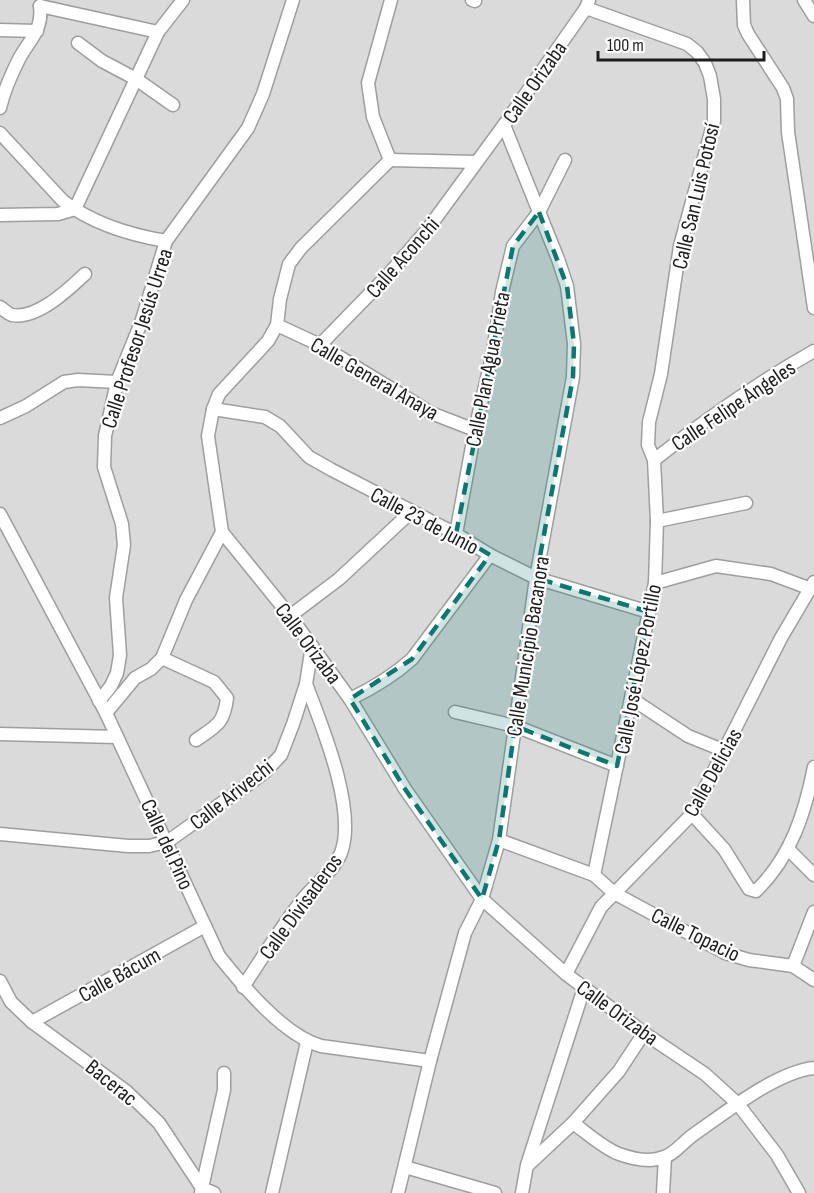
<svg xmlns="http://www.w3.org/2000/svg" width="814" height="1193" viewBox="0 0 814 1193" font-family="'Sofia Sans Condensed',sans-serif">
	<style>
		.residential { fill: #dbdada }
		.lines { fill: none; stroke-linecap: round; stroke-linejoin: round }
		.minor-casing { stroke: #9e9e9e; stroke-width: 15 }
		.minor { stroke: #fff; stroke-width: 12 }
		.marked { fill: #0f766e; fill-opacity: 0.2; stroke: #0f766e; stroke-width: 4.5; stroke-dasharray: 12 8; stroke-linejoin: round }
		.labels { text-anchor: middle; stroke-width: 4.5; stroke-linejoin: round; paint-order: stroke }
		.street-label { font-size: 22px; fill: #1d1d1d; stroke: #fff }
	</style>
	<rect width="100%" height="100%" fill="#ede9e4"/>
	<rect class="residential" x="0" y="0" width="814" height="1193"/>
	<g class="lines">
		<defs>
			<g id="minor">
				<polyline points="391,0 368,83 373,117 390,160 301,248 289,264 280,299 277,325 268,341 219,394 213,409 208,436 222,532 290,616 350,699 405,789 482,899 566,974 644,1033 705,1074 738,1104 777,1155 799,1193"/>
				<polyline points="472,0 475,1"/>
				<polyline points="743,0 744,25 748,34 783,88 787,99 788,132 814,308"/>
				<polyline points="804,0 814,16"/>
				<polyline points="40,6 158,32"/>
				<polyline points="586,8 687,44 697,52 705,63 710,76 714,99 714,121 680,246 661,374 649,422 648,445 654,460 657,521 655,583 594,875"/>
				<polyline points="0,30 37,31"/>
				<polyline points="78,43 102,61 136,79 173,105"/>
				<path d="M0,108c4,-18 11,-33 19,-49 11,-20 24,-29 21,-53"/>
				<path d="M0,133l63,68c29,22 67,34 103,40"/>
				<polyline points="390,160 476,162"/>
				<polyline points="75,209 158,32 183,0"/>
				<polyline points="0,215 58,214 75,209"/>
				<path d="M0,307c3,2 8,7 12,8 25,5 57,-26 73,-41"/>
				<polyline points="277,325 320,345 431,413 475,430"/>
				<polyline points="320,345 389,274 427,230 504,125 586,8 589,0"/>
				<polyline points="213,409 265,417 280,426 309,457 332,470 456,534 490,555 536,578 649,612"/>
				<polyline points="0,418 26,406 64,382 78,380 117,382"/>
				<path d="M654,460c51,-40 103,-77 160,-109"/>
				<path d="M0,514l106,199 113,243c24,30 64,79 102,90l109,15"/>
				<polyline points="657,521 746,503"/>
				<polyline points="456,534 475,430 493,352 502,292 513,246 539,212 565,160"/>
				<polyline points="655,583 716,566 771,574 811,589"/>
				<polyline points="290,616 339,579 412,511"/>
				<path d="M162,658l52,24 13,16c-3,26 -11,28 -31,42"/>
				<path d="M350,699c23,-11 43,-23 62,-40l78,-104"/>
				<polyline points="632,699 688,736 725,751"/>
				<polyline points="99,701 111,686 117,673 120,655 116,598 124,545 122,524 104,467 105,436 117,382 142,320 166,241 248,128 263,94 293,0"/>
				<polyline points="455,712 515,726 617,766"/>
				<polyline points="106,713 135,678 151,669 162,658 186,600 222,532"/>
				<polyline points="0,734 117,737"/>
				<path d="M692,814l32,35 25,40 7,2c35,-34 49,-78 58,-124"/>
				<polyline points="0,834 128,846 149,846 167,842 264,773 281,755 293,724 306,684 312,646"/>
				<polyline points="499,840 594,875 614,893 725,953 749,960 793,966 814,980"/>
				<polyline points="789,850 814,875"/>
				<polyline points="793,966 814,912"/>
				<polyline points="566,974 601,907 692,814 781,638 814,582"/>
				<polyline points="0,981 11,1002 32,1022 126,1091 159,1123 202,1188 214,1193"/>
				<path d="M243,987c20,-30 38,-60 60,-88 12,-15 30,-27 38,-46 16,-43 -19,-127 -35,-169"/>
				<polyline points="32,1022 205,926"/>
				<path d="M573,1123c14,10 30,25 46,31 14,5 31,9 45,3 11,-3 20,-16 29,-22 32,-22 83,-63 121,-67"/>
				<polyline points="528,1165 573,1123 619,1071 644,1033"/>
				<polyline points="405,1167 495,1193"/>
				<polyline points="201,1192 224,1090 224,1073"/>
				<polyline points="272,1193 307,1042"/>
				<polyline points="398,1193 430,1061 465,933 482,899 499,840 536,578 573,377 574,344 567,286 558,259 504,125"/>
				<polyline points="522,1193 527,1165 584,988"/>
				<polyline points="663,1193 665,1157"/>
			</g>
		</defs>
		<use href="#minor" class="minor-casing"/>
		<use href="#minor" class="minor"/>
	</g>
	<path class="marked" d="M539,212l28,74 7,58 -1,33 -37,201 113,34 -32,154 -102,-40 -16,114 -17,59 -77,-110 -55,-90 62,-40 78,-104 -34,-21 57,-288z"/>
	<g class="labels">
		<g class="street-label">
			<text transform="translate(534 82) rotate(-55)" y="8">Calle Orizaba</text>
			<text transform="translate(695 196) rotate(-77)" y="8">Calle San Luis Potosí</text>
			<text transform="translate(402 257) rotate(-49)" y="8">Calle Aconchi</text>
			<text transform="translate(136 338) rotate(-72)" y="8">Calle Profesor Jesús Urrea</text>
			<text transform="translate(487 369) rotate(-79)" y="8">Calle Plan Agua Prieta</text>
			<text transform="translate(375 378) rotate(30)" y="8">Calle General Anaya</text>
			<text transform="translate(733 405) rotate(-34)" y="8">Calle Felipe Ángeles</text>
			<text transform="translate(425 520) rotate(28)" y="8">Calle 23 de Junio</text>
			<text transform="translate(309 643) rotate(53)" y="8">Calle Orizaba</text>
			<text transform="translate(527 646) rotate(-81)" y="8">Calle Municipio Bacanora</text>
			<text transform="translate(637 669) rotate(-79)" y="8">Calle José López Portillo</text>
			<text transform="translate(712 772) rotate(-61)" y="8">Calle Delicias</text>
			<text transform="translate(231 794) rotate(-38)" y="8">Calle Arivechi</text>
			<text transform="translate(168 844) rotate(65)" y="8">Calle del Pino</text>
			<text transform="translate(300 906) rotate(-54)" y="8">Calle Divisaderos</text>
			<text transform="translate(696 934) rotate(26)" y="8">Calle Topacio</text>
			<text transform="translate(119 974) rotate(-29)" y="8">Calle Bácum</text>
			<text transform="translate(618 1012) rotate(36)" y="8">Calle Orizaba</text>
			<text transform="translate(112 1082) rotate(39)" y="8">Bacerac</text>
		</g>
	</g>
	<path d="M598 51v9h166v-9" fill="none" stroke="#1d1d1d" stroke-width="3"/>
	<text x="607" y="51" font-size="18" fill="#1d1d1d" stroke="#ffffff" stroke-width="4.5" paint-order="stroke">100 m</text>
</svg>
